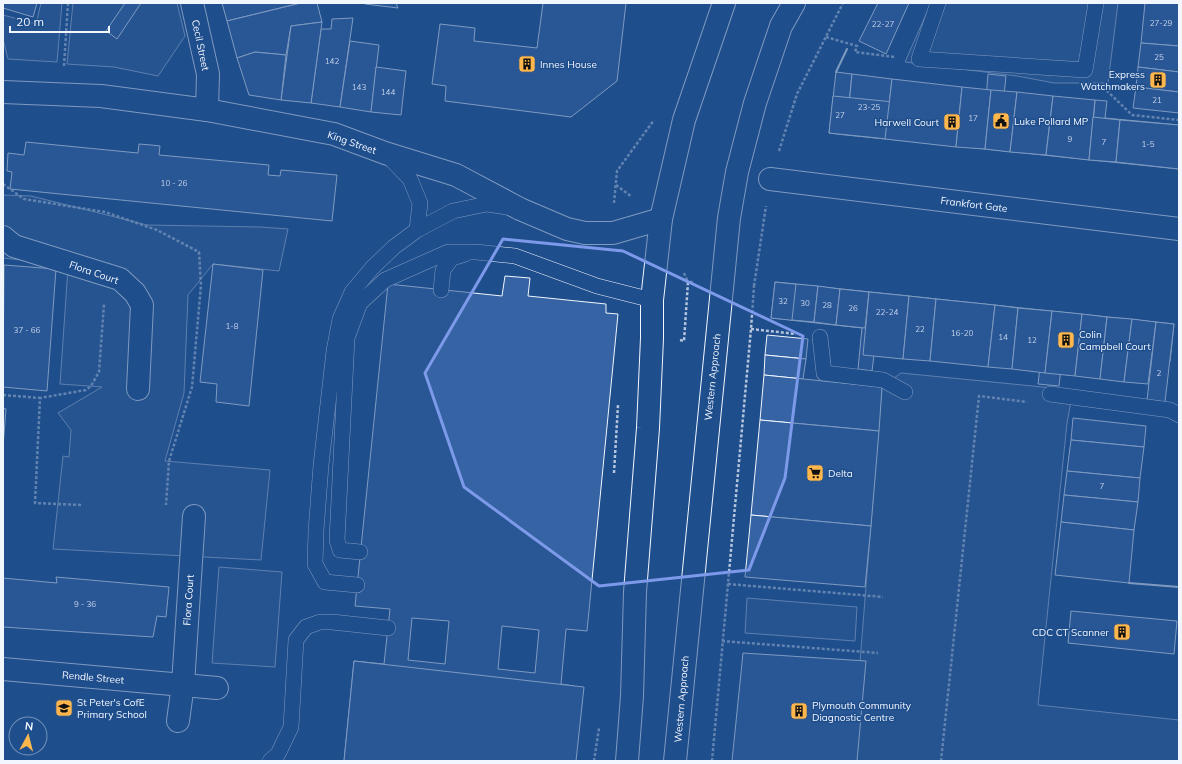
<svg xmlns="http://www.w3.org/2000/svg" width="1182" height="764" viewBox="0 0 1182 764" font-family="Mulish,sans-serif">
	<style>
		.built { fill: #305b95; stroke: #a8bbd7 }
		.building { fill: #3563a3; stroke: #f2f6ff; fill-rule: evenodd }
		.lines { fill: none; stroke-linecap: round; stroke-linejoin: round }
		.service-casing { stroke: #f2f6ff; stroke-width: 16 }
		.pedestrian-casing { stroke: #f2f6ff; stroke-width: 24 }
		.minor-casing { stroke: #f2f6ff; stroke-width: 24 }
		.primary-casing { stroke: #f2f6ff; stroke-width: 24 }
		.path { stroke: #b3c4dc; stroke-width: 2.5; stroke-dasharray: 3 2; stroke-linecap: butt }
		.service { stroke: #1f4e8c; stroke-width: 15 }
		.pedestrian { stroke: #1f4e8c; stroke-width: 22 }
		.minor { stroke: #1f4e8c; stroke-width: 22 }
		.primary { stroke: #1f4e8c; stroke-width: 22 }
		.wall { stroke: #f2f6ff; stroke-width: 2 }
		.marked { fill: none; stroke: #7d9aea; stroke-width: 3; stroke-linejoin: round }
		.labels { text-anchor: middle; stroke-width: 3; stroke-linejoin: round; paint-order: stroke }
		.number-label { font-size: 8px; fill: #c3d1e8 }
		.street-label { font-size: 10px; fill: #f2f6ff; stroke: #1f4e8c }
		.poi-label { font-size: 10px; fill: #f2f6ff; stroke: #1f4e8c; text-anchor: start }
	</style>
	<rect width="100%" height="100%" fill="#1f4e8c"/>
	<g class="built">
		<polygon points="41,3 62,3 57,62 8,59 3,39 3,15 36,24"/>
		<polygon points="73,3 177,3 185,36 158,76 114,67 67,64"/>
		<polygon points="931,3 1118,3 1108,83 1054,83 1017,76 905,62"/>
		<polygon points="3,195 31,196 147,225 260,227 288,229 279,271 213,264 188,295 184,393 165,461 270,470 261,560 53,549 63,456 69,457 71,430 58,413 102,387 60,384 68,268 50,263 3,258"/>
		<polygon points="901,373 1073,390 1067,423 1038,705 1179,720 1179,761 852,761 882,387"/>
		<polygon points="219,567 282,572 275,667 212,663"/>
		<polygon points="747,598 857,607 855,641 745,633"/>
	</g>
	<g class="building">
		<polygon points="3,3 37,3 33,17 3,8"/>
		<polygon points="125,3 141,3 117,39 106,31"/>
		<polygon points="222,3 301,3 227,21"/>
		<polygon points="301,3 317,3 322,22 291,26 286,55 255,52 237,58 227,21"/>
		<polygon points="364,3 396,3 398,8 365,4"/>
		<polygon points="543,3 626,3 617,81 571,117 445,101 446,86 432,84 440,24 475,28 474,41 537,48"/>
		<polygon points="878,3 909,3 886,54 859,41"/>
		<polygon points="1145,3 1179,3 1179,46 1141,43"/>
		<polygon points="353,18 340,107 311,103 321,29 331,29 332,19"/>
		<polygon points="322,22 311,103 281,100 291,26"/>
		<polygon points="350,41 379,45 371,112 340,107"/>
		<polygon points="1141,43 1179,46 1179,72 1138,67"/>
		<polygon points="255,52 286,55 281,100 249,95 237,58"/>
		<polygon points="376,67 406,71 401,115 371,112"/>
		<polygon points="1138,67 1179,72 1179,92 1136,87"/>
		<polygon points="836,72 852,74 846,135 829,133"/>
		<polygon points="852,74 892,79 885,139 846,135"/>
		<polygon points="988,74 1006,76 1002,114 1093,124 1095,100 1107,101 1105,118 1179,125 1179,169 829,133 833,96 985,111"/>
		<polygon points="892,79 962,87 956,147 885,139"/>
		<polygon points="962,87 991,90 985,149 956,147"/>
		<polygon points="1136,87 1179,92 1179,113 1133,108"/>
		<polygon points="991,90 1017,92 1010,152 985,149"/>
		<polygon points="1017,92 1053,96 1046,155 1010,152"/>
		<polygon points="1053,96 1095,100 1089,160 1046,155"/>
		<polygon points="1093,117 1120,120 1116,162 1089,160"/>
		<polygon points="1120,120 1179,125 1179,169 1116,162"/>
		<polygon points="26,142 138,153 139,144 151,145 160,146 159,155 269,165 268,175 280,176 281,170 337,175 332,221 10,189 12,172 7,171 8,153 24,155"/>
		<polygon points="213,264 263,270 249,406 216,402 217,384 200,382"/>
		<polygon points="4,265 56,269 47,391 3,387"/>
		<path d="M505,276l25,2 -2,18 78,8v9l12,1 -31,317 -21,-2 -5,55 13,2 -8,75h-222l10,-100 30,3 6,-55 -35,-3 33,-322 114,12zM412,618l37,3 -4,43 -37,-4zM502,626l37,4 -4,43 -37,-4z"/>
		<polygon points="775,282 796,284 792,320 771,318"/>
		<polygon points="775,282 1174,324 1170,362 1063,350 1059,386 1038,384 1042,349 877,331 872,371 858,369 862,328 771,318"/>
		<polygon points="796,284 818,286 814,322 792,320"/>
		<polygon points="818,286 840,289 836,325 814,322"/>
		<polygon points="840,289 869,292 865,328 836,325"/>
		<polygon points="869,292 909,296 903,359 863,355"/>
		<polygon points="909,296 936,299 930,361 903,359"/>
		<polygon points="936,299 995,305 988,367 930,361"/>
		<polygon points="995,305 1018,308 1012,369 988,367"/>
		<polygon points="1018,308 1052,311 1045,373 1012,369"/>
		<polygon points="1052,311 1082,314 1075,376 1045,373"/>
		<polygon points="1082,314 1107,317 1100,379 1075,376"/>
		<polygon points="1107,317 1132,319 1124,382 1100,379"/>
		<polygon points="1132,319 1156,322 1148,384 1124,382"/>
		<polygon points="1156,322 1174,324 1165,402 1147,400"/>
		<polygon points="767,335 808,339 806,359 765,355"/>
		<polygon points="765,355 806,359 803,379 764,375"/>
		<polygon points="764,375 882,387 879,431 760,420"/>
		<polygon points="3,408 6,409 3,447"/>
		<polygon points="1073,418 1146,426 1144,447 1071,440"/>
		<polygon points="760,420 879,431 871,526 751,515"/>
		<polygon points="1071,440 1144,447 1140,478 1067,471"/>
		<polygon points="1067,471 1140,478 1138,502 1064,495"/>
		<polygon points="1064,495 1138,502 1134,530 1061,522"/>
		<polygon points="751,515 871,526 865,587 745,577"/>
		<polygon points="1061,522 1134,530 1129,583 1055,575"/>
		<polygon points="56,577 169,587 166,617 157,616 153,637 3,627 3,578 57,583"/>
		<polygon points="1071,611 1177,621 1174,654 1068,643"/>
		<polygon points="743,653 866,661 857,761 732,761"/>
		<polygon points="354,661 584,687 576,761 344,761"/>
	</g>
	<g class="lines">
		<defs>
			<g id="service">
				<polyline points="938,3 919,59 1085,70 1096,3"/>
				<polyline points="386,154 410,179 420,203 417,230"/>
				<polyline points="441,290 443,270 452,258 465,254"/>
				<polyline points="820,337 824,373 883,380 905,392"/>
				<polyline points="1050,394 1170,410 1179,415"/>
				<polyline points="360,552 340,550 337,540 347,338 360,303 385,280 448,252 476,252 515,256 597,286 652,300"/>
				<polyline points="357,585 325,582 315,564 316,531 321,465 334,351 340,319 352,292 372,268 394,247 417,230 453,211 487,204 507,207"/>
				<polyline points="270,761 278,754 291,727 296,640 306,627 320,622 332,622 388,628"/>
			</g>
			<polyline id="pedestrian" points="770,179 1179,229"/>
			<g id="minor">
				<polyline points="192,3 208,74 207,110"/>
				<polyline points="3,92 101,96 207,110 334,134 385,153 456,175 520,209 567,229 585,233 613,233 661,219"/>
				<polyline points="3,237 14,246 120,279 135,293 142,305 138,389"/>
				<polyline points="3,669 217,688"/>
				<polyline points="178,721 183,684 194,516"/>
			</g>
			<g id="primary">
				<polyline points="627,761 632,696 635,592 648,428 652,338 652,300 661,219 684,120 724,3"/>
				<polyline points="675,761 729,218 737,172 755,103 781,26 794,3"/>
			</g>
		</defs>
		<use href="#service" class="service-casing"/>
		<use href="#pedestrian" class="pedestrian-casing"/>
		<use href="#minor" class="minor-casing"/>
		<use href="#primary" class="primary-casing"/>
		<g class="path">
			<polyline points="826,37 857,46 855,52 895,57"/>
			<polyline points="64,66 68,3"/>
			<polyline points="1103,87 1132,115 1179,120"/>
			<polyline points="779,151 797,94 843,3"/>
			<polyline points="3,184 24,199 105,212 157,230 199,252 201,285 192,387 169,461 166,505"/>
			<polyline points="616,185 632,197"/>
			<polyline points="614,203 617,171 654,120"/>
			<polyline points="684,273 688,282"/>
			<polyline points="754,286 766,206"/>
			<polyline points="751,329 796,334"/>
			<polyline points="680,340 684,341 688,282 694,282"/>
			<polyline points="3,395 40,398"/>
			<polyline points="614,473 618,405"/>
			<polyline points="81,505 35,503 40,398 86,390 91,386 99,372 104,304"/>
			<polyline points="728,584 883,597"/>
			<polyline points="722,641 878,653"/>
			<polyline points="594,761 599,728"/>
			<polyline points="712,761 751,329 754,286 751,286"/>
			<polyline points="941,761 979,396 1027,402"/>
		</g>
		<use href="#service" class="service"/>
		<use href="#pedestrian" class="pedestrian"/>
		<use href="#minor" class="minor"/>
		<use href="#primary" class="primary"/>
		<g class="wall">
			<polyline points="836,72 847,49"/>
			<polyline points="1129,583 1179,587"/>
		</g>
	</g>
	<path d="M0 0H1182V764H0ZM503,239l120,12 180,85 -18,142 -36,92 -150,16 -135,-99 -39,-114z" fill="#1f4e8c" fill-opacity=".55" fill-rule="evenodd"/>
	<path class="marked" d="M503,239l120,12 180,85 -18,142 -36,92 -150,16 -135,-99 -39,-114z"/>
	<defs>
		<symbol id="building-square" viewBox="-11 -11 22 22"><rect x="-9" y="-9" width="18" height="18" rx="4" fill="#ffb74d" stroke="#1f4e8c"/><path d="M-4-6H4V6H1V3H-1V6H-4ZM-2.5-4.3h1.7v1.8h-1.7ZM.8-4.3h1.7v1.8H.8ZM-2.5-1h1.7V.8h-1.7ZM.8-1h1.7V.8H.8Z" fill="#111"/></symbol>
		<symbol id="civic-square" viewBox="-11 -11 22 22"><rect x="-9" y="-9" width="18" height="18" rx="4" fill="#ffb74d" stroke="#1f4e8c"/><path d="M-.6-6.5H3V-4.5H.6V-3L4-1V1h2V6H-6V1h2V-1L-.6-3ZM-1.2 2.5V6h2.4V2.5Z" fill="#111"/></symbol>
		<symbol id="supermarket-square" viewBox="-11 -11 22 22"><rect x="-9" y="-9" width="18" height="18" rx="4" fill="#ffb74d" stroke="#1f4e8c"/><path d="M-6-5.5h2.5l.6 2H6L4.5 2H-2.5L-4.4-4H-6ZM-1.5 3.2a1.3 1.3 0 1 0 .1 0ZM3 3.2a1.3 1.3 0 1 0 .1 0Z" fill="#111"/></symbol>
		<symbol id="school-square" viewBox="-11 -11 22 22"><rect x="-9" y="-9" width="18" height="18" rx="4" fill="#ffb74d" stroke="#1f4e8c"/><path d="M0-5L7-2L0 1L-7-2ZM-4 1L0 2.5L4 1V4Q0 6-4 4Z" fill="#111"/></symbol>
	</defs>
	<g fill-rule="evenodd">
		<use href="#building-square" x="517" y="54" width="20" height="20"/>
		<use href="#building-square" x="1148" y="70" width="20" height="20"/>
		<use href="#civic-square" x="991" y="111" width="20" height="20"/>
		<use href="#building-square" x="942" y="112" width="20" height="20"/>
		<use href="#building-square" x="1056" y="330" width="20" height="20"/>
		<use href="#supermarket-square" x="805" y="463" width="20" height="20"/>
		<use href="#building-square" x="1112" y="622" width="20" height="20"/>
		<use href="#school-square" x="54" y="698" width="20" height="20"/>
		<use href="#building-square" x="789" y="701" width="20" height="20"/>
	</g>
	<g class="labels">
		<g class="number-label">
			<text x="1161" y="26">27-29</text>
			<text x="883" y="27">22-27</text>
			<text x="1159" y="60">25</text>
			<text x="332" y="64">142</text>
			<text x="359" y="90">143</text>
			<text x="388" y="95">144</text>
			<text x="1157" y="103">21</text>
			<text x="869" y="110">23-25</text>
			<text x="840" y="118">27</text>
			<text x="973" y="121">17</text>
			<text x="1070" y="142">9</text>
			<text x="1104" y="145">7</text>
			<text x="1148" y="147">1-5</text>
			<text x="174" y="186">10 - 26</text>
			<text x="783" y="304">32</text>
			<text x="805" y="306">30</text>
			<text x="827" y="308">28</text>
			<text x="853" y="311">26</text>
			<text x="887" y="315">22-24</text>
			<text x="232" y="329">1-8</text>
			<text x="920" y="332">22</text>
			<text x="27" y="333">37 - 66</text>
			<text x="962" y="336">16-20</text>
			<text x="1003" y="340">14</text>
			<text x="1032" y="343">12</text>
			<text x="1159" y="376">2</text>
			<text x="1102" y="489">7</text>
			<text x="85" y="607">9 - 36</text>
		</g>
		<g class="street-label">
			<text transform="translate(201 45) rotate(78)" y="4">Cecil Street</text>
			<text transform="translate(352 142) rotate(19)" y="4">King Street</text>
			<text transform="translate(974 204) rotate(7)" y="4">Frankfort Gate</text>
			<text transform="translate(94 272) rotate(19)" y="4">Flora Court</text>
			<text transform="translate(712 377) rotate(-84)" y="4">Western Approach</text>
			<text transform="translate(188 600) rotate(-86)" y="4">Flora Court</text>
			<text transform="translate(93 677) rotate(5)" y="4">Rendle Street</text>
			<text transform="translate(681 699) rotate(-85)" y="4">Western Approach</text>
		</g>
		<g class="poi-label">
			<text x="540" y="68">Innes House</text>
			<text x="1145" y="78" text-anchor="end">Express<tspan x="1145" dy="12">Watchmakers</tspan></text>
			<text x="1014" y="125">Luke Pollard MP</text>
			<text x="939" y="126" text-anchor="end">Harwell Court</text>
			<text x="1079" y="338">Colin<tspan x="1079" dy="12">Campbell Court</tspan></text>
			<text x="828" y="477">Delta</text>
			<text x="1109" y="636" text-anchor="end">CDC CT Scanner</text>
			<text x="77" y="706">St Peter's CofE<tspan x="77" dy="12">Primary School</tspan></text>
			<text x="812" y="709">Plymouth Community<tspan x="812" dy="12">Diagnostic Centre</tspan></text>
		</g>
	</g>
	<rect width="1182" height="764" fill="none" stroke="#f2f6ff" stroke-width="8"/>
	<g transform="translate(28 736) rotate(7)"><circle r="19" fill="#1f4e8c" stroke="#7391ba"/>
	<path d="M0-3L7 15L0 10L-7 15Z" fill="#ffb74d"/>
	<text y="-6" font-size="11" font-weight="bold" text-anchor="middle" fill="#f2f6ff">N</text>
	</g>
	<path d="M10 26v6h99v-6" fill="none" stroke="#f2f6ff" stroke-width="2"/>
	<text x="16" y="26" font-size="12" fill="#f2f6ff" stroke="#1f4e8c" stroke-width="3" paint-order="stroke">20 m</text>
</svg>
